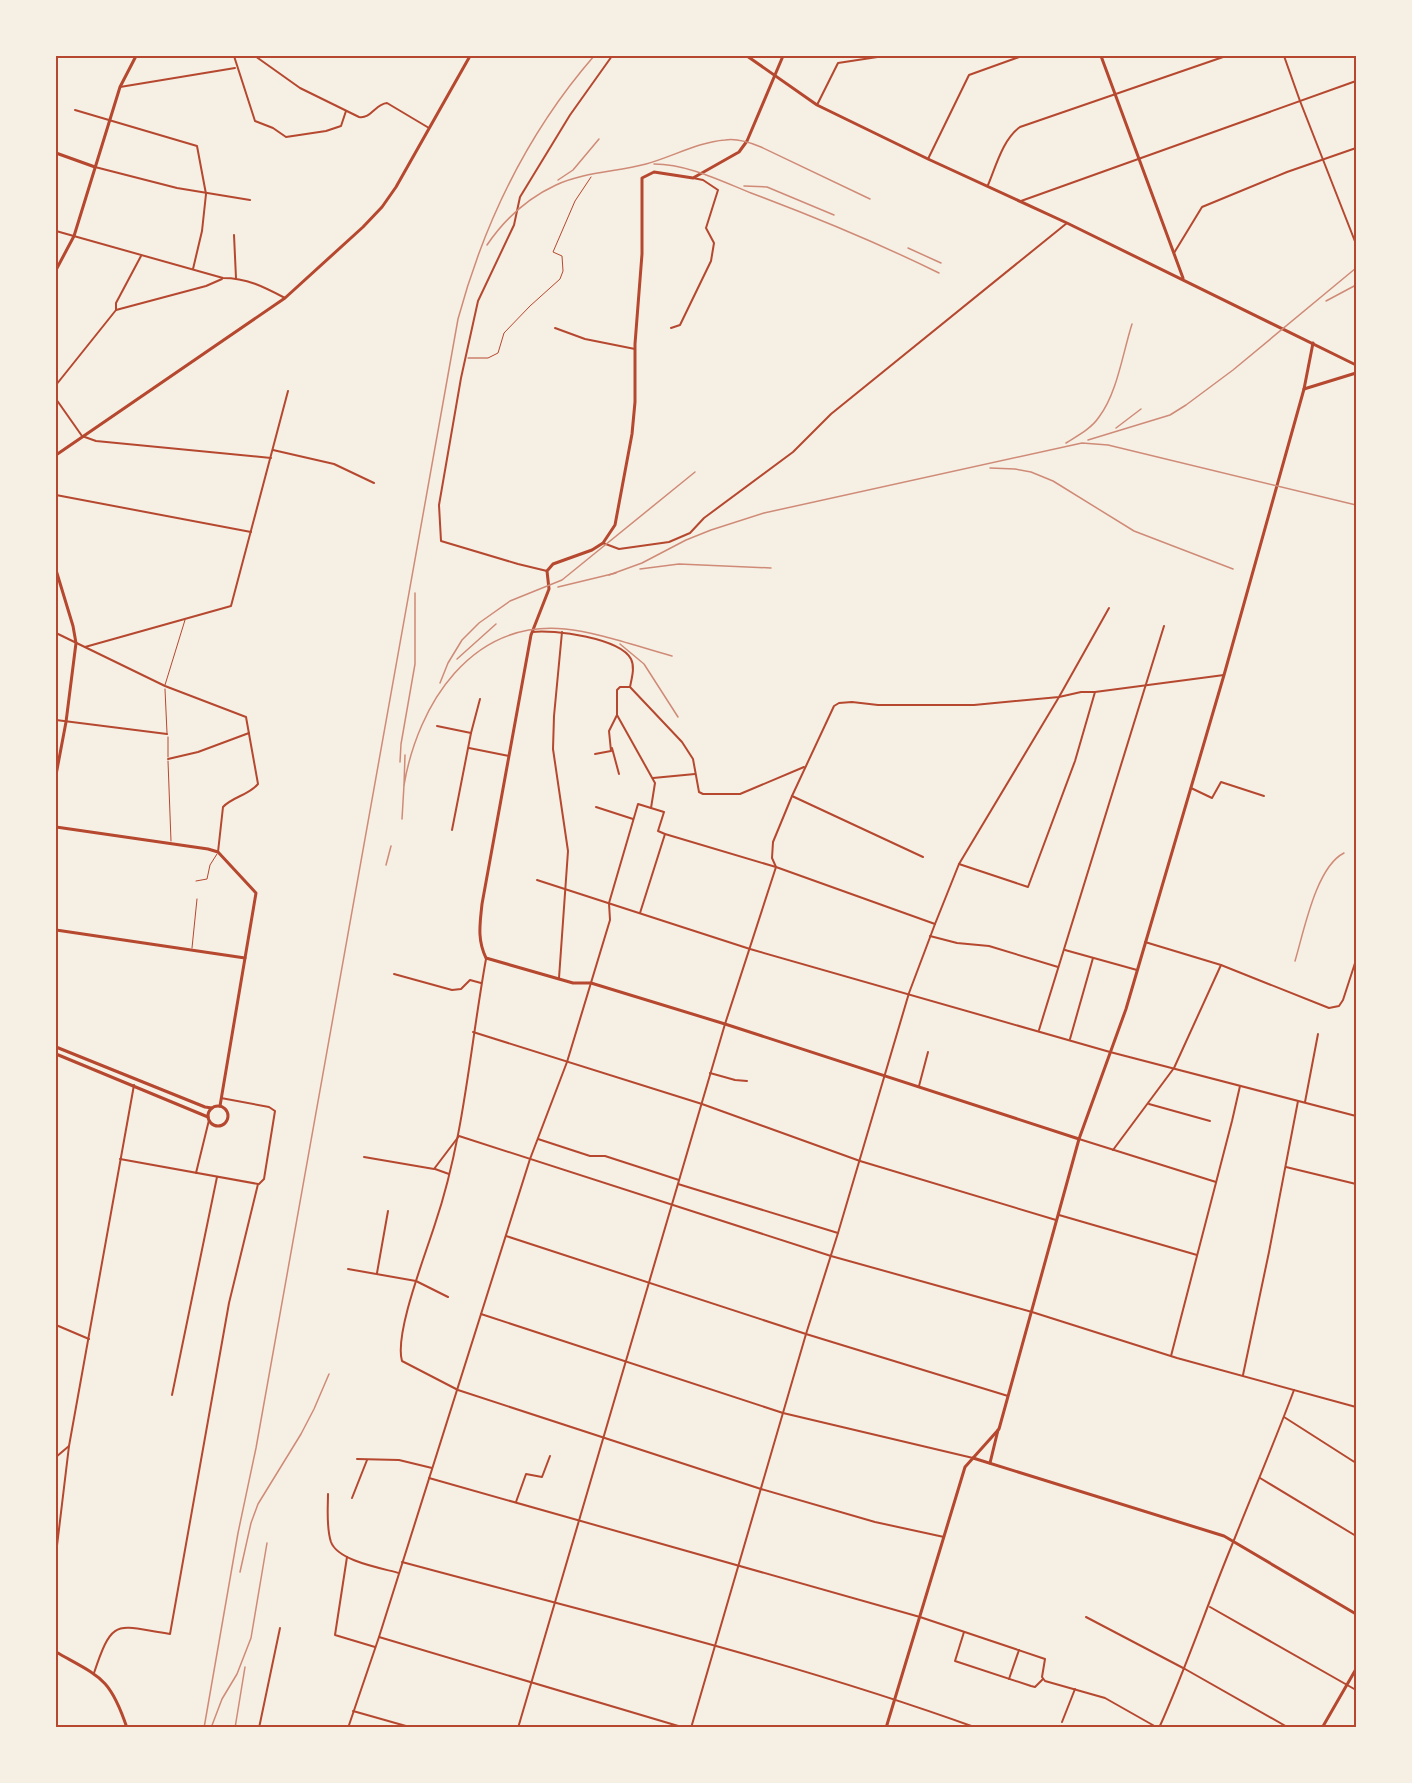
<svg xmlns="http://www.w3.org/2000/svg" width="1412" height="1783" viewBox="0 0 1412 1783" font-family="Rubik,sans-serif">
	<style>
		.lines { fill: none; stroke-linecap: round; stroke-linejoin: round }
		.service { stroke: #b5482f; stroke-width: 1 }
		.minor { stroke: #b5482f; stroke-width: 2 }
		.tertiary { stroke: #b5482f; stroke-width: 3 }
		.secondary { stroke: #b5482f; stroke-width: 3 }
		.rail { stroke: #cf8b77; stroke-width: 1.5 }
		.neatline { fill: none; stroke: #b5482f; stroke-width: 2 }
	</style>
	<rect width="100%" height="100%" fill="#f6efe4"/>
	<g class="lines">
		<g class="service">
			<polyline points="468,358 488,358 498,353 504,333 530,306 560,279 563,271 562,256 553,252 575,201 591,177"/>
			<polyline points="165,685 185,620"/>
			<polyline points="165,689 167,733"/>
			<polyline points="168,737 168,757"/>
			<polyline points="168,761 171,841"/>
			<polyline points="196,881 207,879 210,865 217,854"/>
			<polyline points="192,948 197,899"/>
		</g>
		<g class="minor">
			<polyline points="234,56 255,121 273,128 286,137 326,131 341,126 346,111"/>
			<path d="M255,56l45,32 59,29c12,2 16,-13 28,-14l42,25"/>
			<polyline points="1284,56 1300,101 1356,244"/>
			<polyline points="120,87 235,68"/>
			<polyline points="817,105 838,63 884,56"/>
			<polyline points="75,110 197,146 206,194 202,231 193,269"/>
			<polyline points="928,159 969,75 1022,56"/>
			<polyline points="95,167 177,188 250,200"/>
			<path d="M988,185c8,-19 15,-46 32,-58l206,-71"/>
			<polyline points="1021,201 1356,81"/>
			<path d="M56,231l167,47c24,0 41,9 62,20"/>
			<polyline points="234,235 236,278"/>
			<polyline points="1174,253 1202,207 1287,172 1356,148"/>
			<polyline points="116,310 206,286 222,279"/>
			<polyline points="555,328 585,339 635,349"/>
			<polyline points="671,328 680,325 711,261 714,243 706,228 718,190 703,180 693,178"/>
			<polyline points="56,385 116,310 116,303 141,256"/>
			<polyline points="56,399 82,436 96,441 271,458"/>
			<polyline points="273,450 334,464 374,483"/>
			<polyline points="56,495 251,532"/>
			<polyline points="603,543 619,549 669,542 690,533 704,518 793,452 831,414 1067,223"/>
			<polyline points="547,571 518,564 441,541 439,505 461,378 478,301 514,225 520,197 570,115 612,56"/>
			<path d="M532,632c21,-3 88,6 99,27 4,8 1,18 -1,28"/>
			<path d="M56,633l109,53 81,31 12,67c-9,11 -26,13 -35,23l-5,45"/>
			<polyline points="85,647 231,606 288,391"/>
			<polyline points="56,720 167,734"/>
			<polyline points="437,726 471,733"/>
			<polyline points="469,748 509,756"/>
			<polyline points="612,748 619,774"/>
			<polyline points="595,754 611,751 609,731 617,715"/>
			<polyline points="168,759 198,752 249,733"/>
			<polyline points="653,778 695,774"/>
			<polyline points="1191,788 1212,798 1221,782 1264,796"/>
			<polyline points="792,796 923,857"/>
			<polyline points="596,807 633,819"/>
			<polyline points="651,808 655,783 617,715 617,690 620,687 630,687 682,742 693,759 699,792 703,794 740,794 804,767"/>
			<polyline points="452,830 471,733 480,699"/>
			<polyline points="959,864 1028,887 1075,761 1095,692"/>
			<polyline points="537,880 750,949 1110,1052 1356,1116"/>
			<polyline points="640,913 665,834"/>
			<polyline points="930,936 957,943 989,946 1058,967"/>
			<polyline points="1145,942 1221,965 1329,1008 1339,1006 1343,1000 1356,960"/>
			<polyline points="1065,950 1137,970"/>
			<path d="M486,959c-16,88 -22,180 -51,265 -9,29 -41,110 -33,137l56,29 303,99 114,33 69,15"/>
			<polyline points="394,974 452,990 461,989 470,980 481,983"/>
			<polyline points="559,978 568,851 553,749 554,716 562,632"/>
			<polyline points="1039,1030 1164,626"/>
			<polyline points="473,1032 702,1104 860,1161 1056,1220"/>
			<polyline points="1070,1039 1093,958"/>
			<polyline points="710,1073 735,1080 747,1081"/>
			<polyline points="919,1086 928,1052"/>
			<polyline points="221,1098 269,1107 275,1111 264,1179 259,1184"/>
			<polyline points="1305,1102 1318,1034"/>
			<polyline points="1149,1104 1210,1121"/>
			<polyline points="538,1139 590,1156 605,1156 679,1180"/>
			<polyline points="1079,1139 1216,1182"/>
			<polyline points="1113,1150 1174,1068 1221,965"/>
			<polyline points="364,1157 434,1169 459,1136 831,1256 1032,1312 1177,1358 1356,1407"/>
			<polyline points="120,1159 258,1184"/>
			<polyline points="1286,1167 1356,1184"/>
			<polyline points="435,1169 449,1174"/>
			<polyline points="196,1173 209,1120"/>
			<polyline points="678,1184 838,1233"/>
			<polyline points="1059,1215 1197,1255"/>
			<polyline points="506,1236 806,1334 1008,1396"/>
			<polyline points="348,1269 416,1281 448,1297"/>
			<polyline points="377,1273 388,1211"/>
			<polyline points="481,1314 783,1413 973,1458"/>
			<polyline points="56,1325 89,1339"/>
			<polyline points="1171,1356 1232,1121 1240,1086"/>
			<polyline points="1243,1375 1269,1252 1298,1101"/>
			<polyline points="172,1395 217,1177"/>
			<polyline points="1284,1417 1356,1463"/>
			<polyline points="56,1457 69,1446"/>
			<polyline points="357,1459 399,1460 432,1468"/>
			<polyline points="429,1478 920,1617 1045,1659 1042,1677 1045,1681 1105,1698 1158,1728"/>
			<polyline points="1260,1478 1356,1536"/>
			<path d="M328,1494c0,15 -2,33 3,48 7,19 50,26 68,31"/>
			<polyline points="352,1498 367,1460"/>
			<polyline points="516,1502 526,1474 542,1477 550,1456"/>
			<polyline points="56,1554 69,1446 134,1085"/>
			<polyline points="347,1557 335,1635 375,1647"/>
			<path d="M402,1562c192,52 387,98 575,166"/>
			<polyline points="1210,1607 1356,1690"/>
			<polyline points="1086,1617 1185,1669 1289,1728"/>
			<polyline points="964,1632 955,1661 1031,1686 1035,1687 1043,1679"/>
			<polyline points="379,1637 685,1728"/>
			<path d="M94,1673c19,-57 22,-47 76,-39l59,-331 29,-119"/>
			<polyline points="1009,1679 1019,1650"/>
			<polyline points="353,1711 413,1728"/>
			<polyline points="1062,1722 1075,1689"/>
			<polyline points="259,1728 280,1628"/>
			<polyline points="348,1728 379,1637 530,1159 567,1062 610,920 609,903 638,804 664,812 658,831 665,834 776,867 935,924"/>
			<polyline points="518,1728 725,1024 776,867 772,858 773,842 792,796 834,706 839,703 852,702 878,705 974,705 1059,697 1081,692 1095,692 1224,675"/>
			<polyline points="691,1728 806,1334 838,1233 909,993 935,924 959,864 1059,697 1109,608"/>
			<path d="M1159,1728c28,-62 49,-126 75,-188 20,-50 41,-99 60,-150"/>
		</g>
		<g class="tertiary">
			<polyline points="747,56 817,105 928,159 1067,223 1356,365"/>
			<path d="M783,56l-36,85 -8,11 -46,26 -39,-6 -12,6v76l-7,90v58l-3,32 -17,91 -12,18 -11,7 -39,14 -6,7 2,18 -18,46 -49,269c-2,20 -5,35 4,54l87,25h18l134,41 354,115"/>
			<polyline points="1101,56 1183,278"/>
			<polyline points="56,153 95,167"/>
			<polyline points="56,270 74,236 120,87 136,56"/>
			<polyline points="1304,389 1356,373"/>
			<polyline points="56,827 208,849 218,852 256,893 220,1106"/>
			<polyline points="56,930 245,958"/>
			<polyline points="56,1047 205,1107 212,1108"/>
			<polyline points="56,1054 208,1117"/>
			<circle cx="218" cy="1116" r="10"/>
			<polyline points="973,1458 1224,1536 1356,1614"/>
			<polyline points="990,1463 998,1430"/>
			<path d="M56,1652c44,25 54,25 71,76"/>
			<polyline points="886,1728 965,1467 999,1429 1079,1139 1126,1009 1224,675 1304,389 1313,343"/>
			<polyline points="1322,1728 1356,1669"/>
		</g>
		<g class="secondary">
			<polyline points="56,455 285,298 363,227 382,207 396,187 470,56"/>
			<polyline points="56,570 73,626 76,643 66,722 56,775"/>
		</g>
		<g class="rail">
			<path d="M654,164c33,0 67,17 97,29 64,24 127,50 188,80"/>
			<polyline points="558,180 573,170 599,139"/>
			<polyline points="744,186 767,187 834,215"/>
			<path d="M487,245c17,-25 41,-47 69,-60 28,-13 60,-13 90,-21 26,-7 52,-22 79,-24 12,-2 24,2 36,7l109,52"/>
			<polyline points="908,248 941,263"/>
			<polyline points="1326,301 1356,285"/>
			<polyline points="1116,428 1141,409"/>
			<polyline points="1088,440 1170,415 1186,405 1233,370 1356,268"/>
			<path d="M1066,443c11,-7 25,-14 33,-26 18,-23 24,-65 33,-93"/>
			<polyline points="990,468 1015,469 1031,472 1053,481 1134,531 1233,569"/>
			<polyline points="640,569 679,564 771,568"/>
			<polyline points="609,575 642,563 686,540 711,530 764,513 1082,443 1108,445 1356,505"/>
			<polyline points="558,587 616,573"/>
			<polyline points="620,644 644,664 678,717"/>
			<polyline points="457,659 496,624"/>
			<polyline points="440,683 448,663 462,640 479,623 510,601 562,580 695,472"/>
			<path d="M405,755l-1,30c14,-81 67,-165 161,-156 32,3 74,18 107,27"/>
			<polyline points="400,762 401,744 415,664 415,593"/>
			<polyline points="402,819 404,785"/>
			<polyline points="386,865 391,846"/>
			<path d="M1295,961c9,-30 21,-94 49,-108"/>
			<polyline points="240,1572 251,1523 258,1504 301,1434 314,1409 329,1374"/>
			<path d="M204,1728l34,-195 18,-85 202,-1129c26,-96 70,-187 136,-263"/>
			<polyline points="211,1728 222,1699 237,1674 251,1638 267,1543"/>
			<polyline points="235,1728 245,1667"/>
		</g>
	</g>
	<rect width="1412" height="1783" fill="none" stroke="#f6efe4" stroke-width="114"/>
	<rect x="57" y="57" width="1298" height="1669" class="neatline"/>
</svg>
